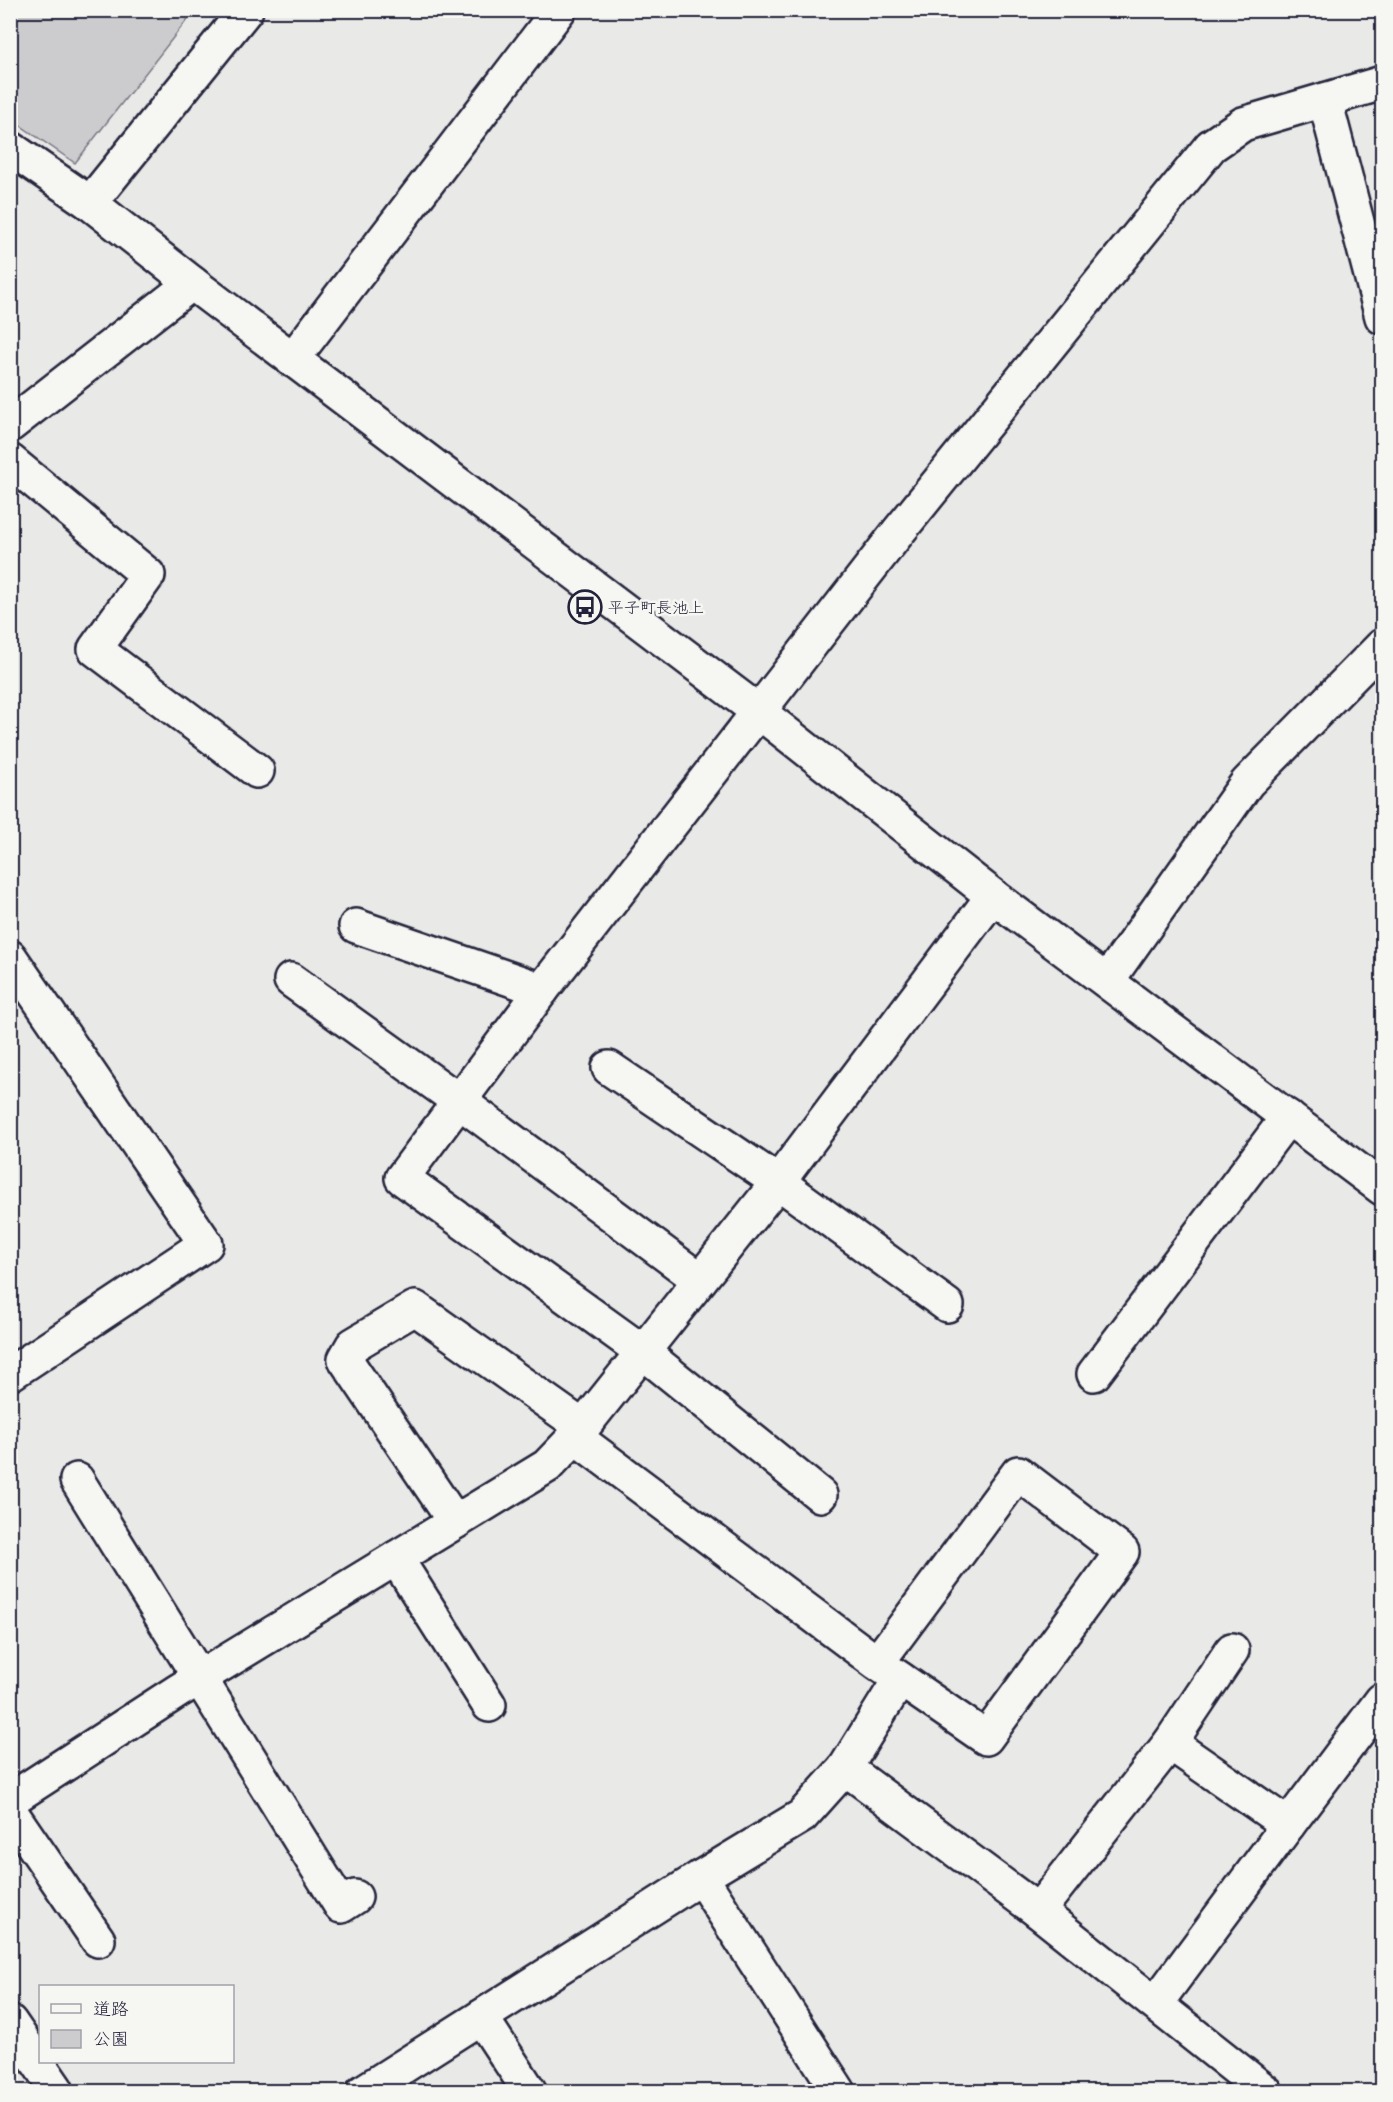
<svg xmlns="http://www.w3.org/2000/svg" width="1393" height="2102" viewBox="0 0 1393 2102" font-family="'Balsamiq Sans','Klee One',sans-serif">
	<style>
		.green { fill: #ccccce; stroke: #777784; stroke-width: 1.5 }
		.lines { fill: none; stroke-linecap: round; stroke-linejoin: round }
		.street-casing { stroke: #22223b; stroke-width: 38 }
		.secondary-casing { stroke: #22223b; stroke-width: 38 }
		.street { stroke: #f6f6f2; stroke-width: 33 }
		.secondary { stroke: #f6f6f2; stroke-width: 33 }
		.labels { text-anchor: middle; stroke-width: 5; stroke-linejoin: round; paint-order: stroke }
		.poi-label { font-size: 16px; fill: #22223b; stroke: #f6f6f2; text-anchor: start }
	</style>
	<rect width="100%" height="100%" fill="#e9e9e7"/>
	<filter id="ink" filterUnits="userSpaceOnUse"><feTurbulence type="fractalNoise" baseFrequency=".0167" numOctaves="2"/><feDisplacementMap in="SourceGraphic" scale="12" xChannelSelector="R" yChannelSelector="G"/><feConvolveMatrix kernelMatrix="1 2 1 2 8 2 1 2 1" color-interpolation-filters="sRGB"/></filter>
	<g filter="url(#ink)">
		<polygon class="green" points="10,11 11,10 194,11 75,163 11,119"/>
		<g class="lines">
			<defs>
				<g id="street">
					<polyline points="1325,100 1382,317"/>
					<polyline points="90,203 246,10"/>
					<polyline points="292,360 559,10"/>
					<polyline points="10,461 148,575 95,649 257,771"/>
					<polyline points="356,926 542,990"/>
					<polyline points="10,957 206,1244 10,1374"/>
					<polyline points="291,980 459,1101 700,1280"/>
					<polyline points="1107,981 1247,783 1382,646"/>
					<polyline points="609,1068 778,1182 947,1305"/>
					<polyline points="1094,1374 1288,1117"/>
					<polyline points="575,1437 877,1663 986,1738 1122,1552 1018,1473 877,1663"/>
					<polyline points="77,1480 341,1906 355,1897"/>
					<polyline points="820,1495 643,1352 402,1178 542,990 899,531 1211,146 1243,124 1382,83"/>
					<polyline points="455,1522 345,1359 353,1345 415,1308 583,1427"/>
					<polyline points="396,1558 489,1705"/>
					<polyline points="1170,1743 1232,1650"/>
					<polyline points="845,1768 900,1679"/>
					<polyline points="10,1800 178,1691 547,1466 575,1437 778,1182 993,896"/>
					<polyline points="10,1811 98,1940"/>
					<polyline points="1288,1825 1382,1700"/>
					<polyline points="701,1877 802,1816 845,1768 1038,1911 1266,2092"/>
					<polyline points="1038,1911 1170,1743 1288,1825 1156,2003"/>
					<polyline points="481,2017 530,2092"/>
					<polyline points="10,2022 56,2089"/>
					<polyline points="363,2092 701,1877 839,2092"/>
				</g>
				<g id="secondary">
					<polyline points="10,148 90,203 192,283 759,712 993,896 1382,1188"/>
					<polyline points="10,425 192,283"/>
				</g>
			</defs>
			<use href="#street" class="street-casing"/>
			<use href="#secondary" class="secondary-casing"/>
			<use href="#street" class="street"/>
			<use href="#secondary" class="secondary"/>
		</g>
	</g>
	<defs>
		<symbol id="bus-ring" viewBox="-11 -11 22 22"><circle r="9.5" fill="#f6f6f2" stroke="#22223b" stroke-width="1.5"/><path d="M-5-6H5V4H4V6H2V4H-2V6H-4V4H-5ZM-3.5-4V0h7V-4ZM-3.5 1.2v1.5H-2V1.2ZM2 1.2v1.5H3.5V1.2Z" fill="#22223b"/></symbol>
	</defs>
	<g fill-rule="evenodd">
		<use href="#bus-ring" x="566" y="588" width="38" height="38"/>
	</g>
	<g class="labels">
		<g class="poi-label">
			<text x="608" y="613">平子町長池上</text>
		</g>
	</g>
	<rect width="1393" height="2102" fill="none" stroke="#f6f6f2" stroke-width="36"/>
	<rect x="18" y="18" width="1357" height="2066" fill="none" stroke="#22223b" stroke-width="2" filter="url(#ink)"/>
	<rect x="39" y="1985" width="195" height="78" fill="#f6f6f2" stroke="#a1a1a9" stroke-width="1.5"/>
	<rect x="51" y="2004" width="30" height="9" fill="#f6f6f2" stroke="#a1a1a9" stroke-width="1.5"/>
	<text x="93" y="2015" font-size="18" fill="#22223b">道路</text>
	<rect x="51" y="2030" width="30" height="18" fill="#ccccce" stroke="#a1a1a9" stroke-width="1.5"/>
	<text x="93" y="2045" font-size="18" fill="#22223b">公園</text>
</svg>
